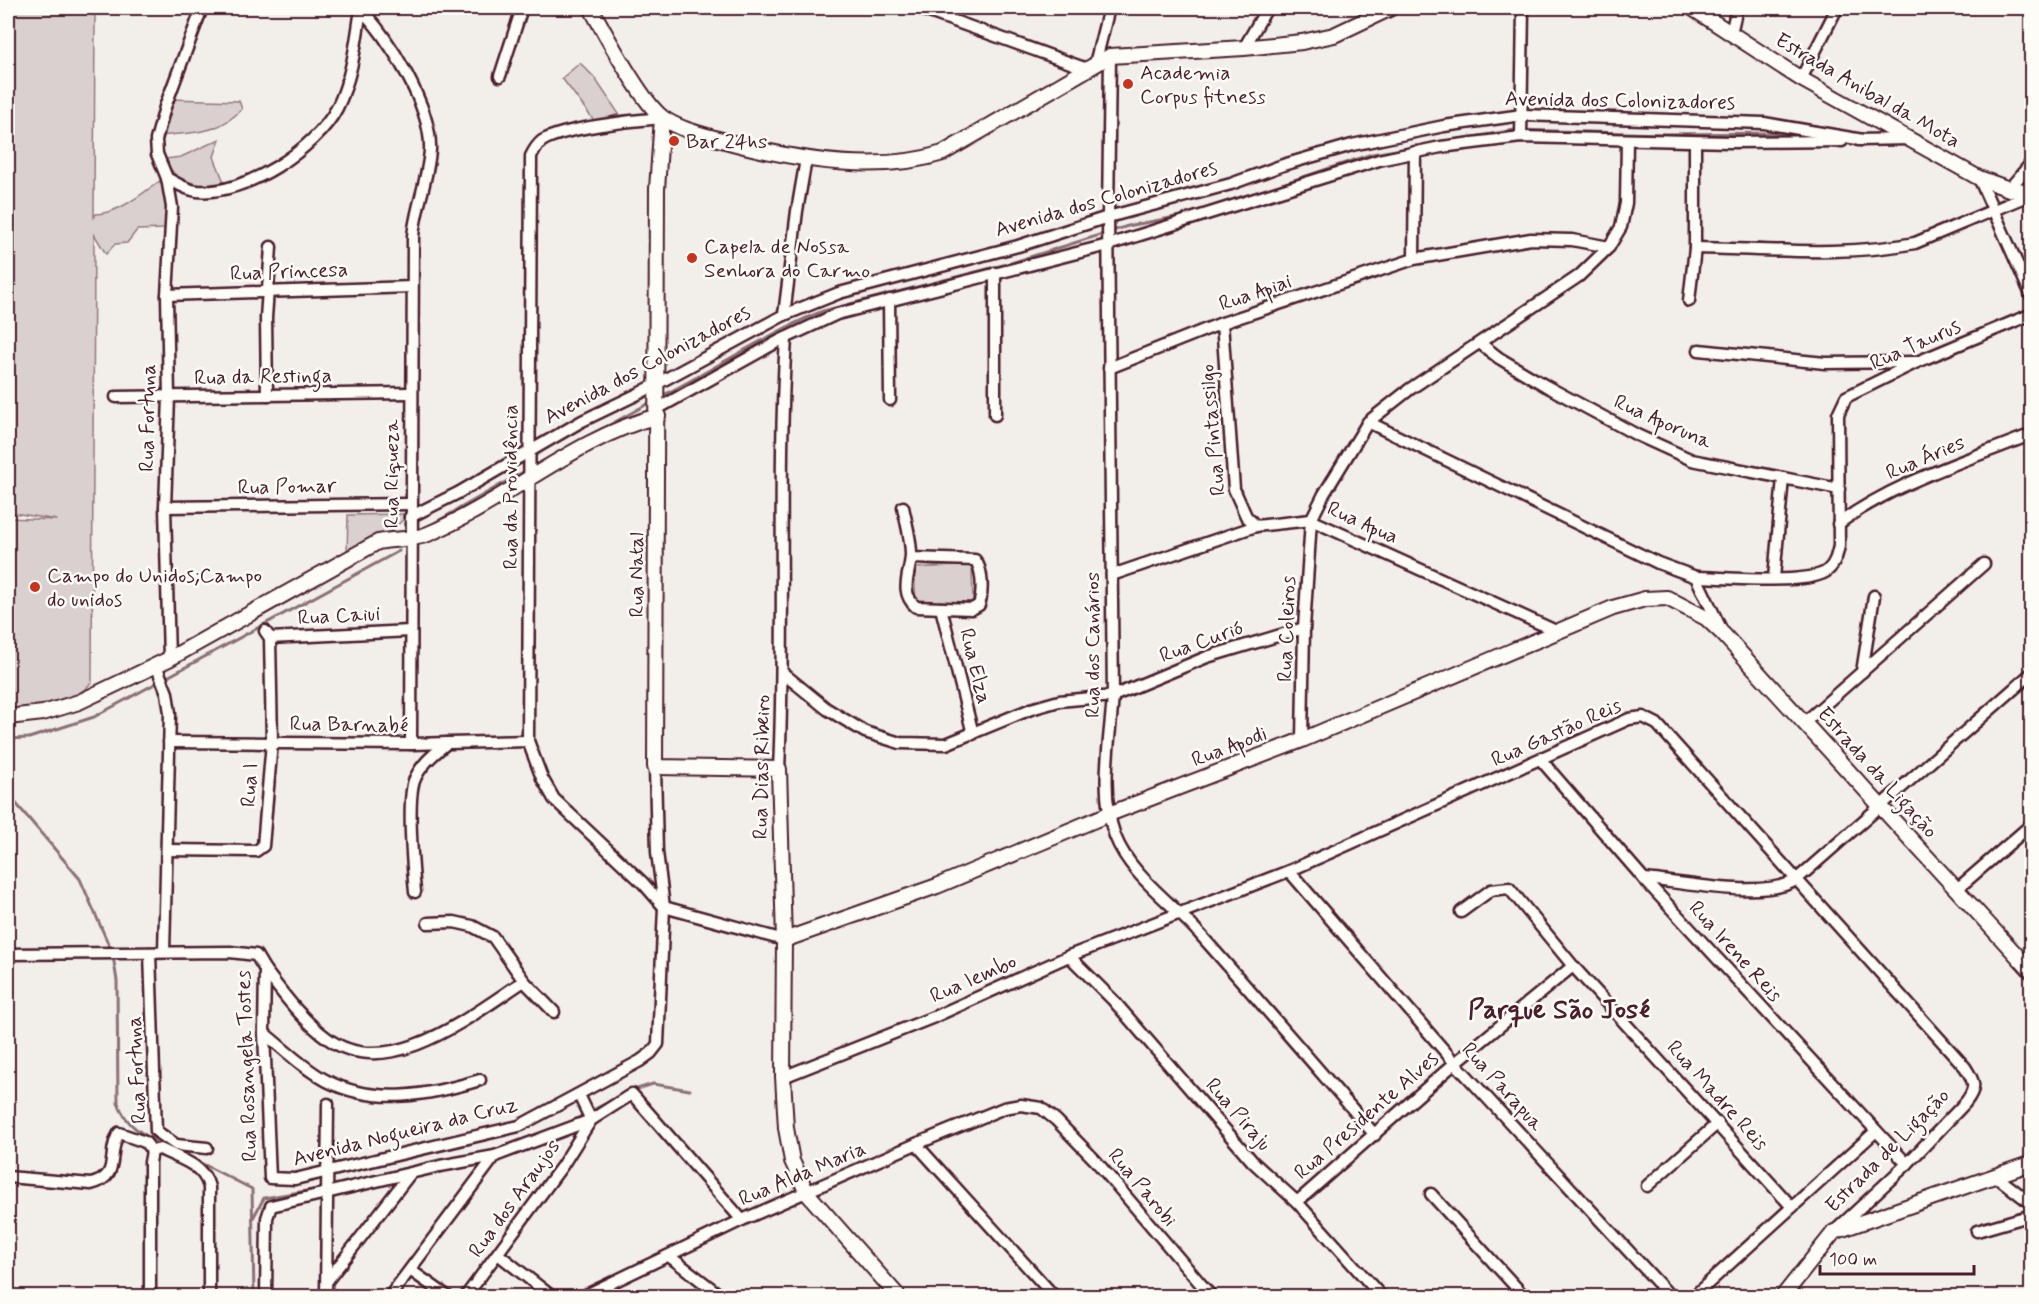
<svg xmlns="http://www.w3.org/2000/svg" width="2039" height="1304" viewBox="0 0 2039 1304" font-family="Mynerve,sans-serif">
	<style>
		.green { fill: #d9d0cf; stroke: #92787d; stroke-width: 1.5 }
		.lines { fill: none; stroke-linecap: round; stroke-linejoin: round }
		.stream { stroke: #8b6f75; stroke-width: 3 }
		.minor-casing { stroke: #4a1f2b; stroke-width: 15 }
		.tertiary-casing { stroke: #4a1f2b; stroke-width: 18 }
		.minor { stroke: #fdfcf7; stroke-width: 10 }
		.tertiary { stroke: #fdfcf7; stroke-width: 14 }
		.poi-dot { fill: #c8321e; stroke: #fdfcf7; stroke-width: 2 }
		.labels { text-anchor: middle; stroke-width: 5; stroke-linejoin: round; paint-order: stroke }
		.poi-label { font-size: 21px; fill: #4a1f2b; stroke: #fdfcf7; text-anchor: start }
		.street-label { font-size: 21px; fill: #4a1f2b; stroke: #fdfcf7 }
		.district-label { font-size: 27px; font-weight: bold; fill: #4a1f2b; stroke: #fdfcf7 }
	</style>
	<rect width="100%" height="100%" fill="#f2efeb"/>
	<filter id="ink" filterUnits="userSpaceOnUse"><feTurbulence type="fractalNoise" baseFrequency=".0167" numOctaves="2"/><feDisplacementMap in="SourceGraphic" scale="12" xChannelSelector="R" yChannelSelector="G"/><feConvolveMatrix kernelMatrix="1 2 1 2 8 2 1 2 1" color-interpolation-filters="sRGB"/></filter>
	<g filter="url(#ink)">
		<g class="green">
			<path d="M8,8h87l-1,209 2,-3c25,-1 47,-22 67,-35l4,42 -3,8 -27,1 -10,13 -12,1 -9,10 -12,-20 -2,448c-21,25 -54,25 -84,28v-192l49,2 -49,-8z"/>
			<polygon points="580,63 594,77 619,114 595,122 562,78"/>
			<path d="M171,99l68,2 3,8c-25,26 -48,23 -82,27z"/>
			<path d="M220,139l-6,18 10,25c-23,17 -49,0 -59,-23l16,-2z"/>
			<polygon points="403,514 403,520 388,533 347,553 348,515"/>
			<polygon points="972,565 973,602 916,604 914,568"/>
		</g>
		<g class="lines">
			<g class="stream">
				<polyline points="1241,198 1372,154 1515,130 1660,134 1782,133"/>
				<path d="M660,397c55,-28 106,-63 163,-86l188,-48 117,-37 58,-11"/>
				<polyline points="568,448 651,402"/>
				<polyline points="531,468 554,455"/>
				<polyline points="424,529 525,471"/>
				<polyline points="8,739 29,738 94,717 399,551"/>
				<polyline points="8,794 80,879 111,950"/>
				<path d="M113,956l4,25 1,122c10,28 31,34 57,47"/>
				<polyline points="631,1091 653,1084 690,1090"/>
				<polyline points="591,1111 622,1095"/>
				<polyline points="567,1124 585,1114"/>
				<polyline points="191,1158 252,1189 254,1296"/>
				<polyline points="253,1218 264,1198 324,1188"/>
			</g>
			<defs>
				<g id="minor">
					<path d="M202,8l-37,99 -9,33 1,14 10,24c9,5 19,12 30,13 47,5 119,-42 140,-83 15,-30 19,-66 24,-99"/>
					<path d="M359,8c30,27 73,101 71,142 -2,29 -14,57 -17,86l-2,508"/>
					<polyline points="918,8 1087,69"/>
					<polyline points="1731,33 1737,8"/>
					<polyline points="1244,48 1267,8"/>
					<path d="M1110,56l-2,161 5,479c-3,44 -14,97 2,140 15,39 56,66 83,96 60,67 118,135 177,203"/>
					<polyline points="1095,64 1109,8"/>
					<polyline points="500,76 522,8"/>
					<polyline points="1801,79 1837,8"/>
					<path d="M662,118c-26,2 -100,10 -120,23 -5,4 -8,9 -11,15l-3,585 14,37 12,21 89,84 21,24 120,33"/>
					<polyline points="1521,137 1523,8"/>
					<polyline points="1858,140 1908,139"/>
					<polyline points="167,178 172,207 167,295 169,397 165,507 169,659"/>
					<polyline points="1979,178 2032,297"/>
					<polyline points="2009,189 2032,162"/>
					<path d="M1695,248c72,1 149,9 220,-5l117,-49"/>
					<polyline points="1414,259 1415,152"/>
					<polyline points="167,295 412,287"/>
					<polyline points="889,300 890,400"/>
					<polyline points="1689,301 1695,248 1695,142"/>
					<polyline points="784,315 797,211 806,159"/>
					<polyline points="1222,323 1234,489 1246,516 1256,526"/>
					<polyline points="1481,344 1499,358 1546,386 1637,435 1692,460 1839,489"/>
					<polyline points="1699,350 1825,363 1917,362"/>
					<polyline points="1109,368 1222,323 1414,259 1531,239 1572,240 1609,247"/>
					<polyline points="267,395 266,318 271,247"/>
					<polyline points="116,397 410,393"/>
					<polyline points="657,409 779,341 837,314 1108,245 1379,160 1441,147 1521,137 1730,142 1842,141"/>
					<polyline points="995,415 995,273"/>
					<polyline points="1368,422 1658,563 1696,577 1722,631"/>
					<polyline points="165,507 410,504"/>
					<path d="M903,507c3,15 8,32 8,47 0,19 -13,37 5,53l56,2 7,-4c4,-12 4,-36 -4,-45l-64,-2"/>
					<polyline points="410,517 458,493 582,421 640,393 784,315 839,293 1018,246 1108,217 1231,184 1283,165 1352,145 1444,126 1522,115 1764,123 1863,140"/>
					<path d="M1838,524c57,-42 128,-63 194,-90"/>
					<polyline points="1112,575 1256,526 1311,520 1556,631"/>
					<path d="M1696,577c26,0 115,9 132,-7 7,-6 9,-15 11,-24l-1,-132 8,-17 71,-35 115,-48"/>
					<polyline points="1774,578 1783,478"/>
					<polyline points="941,608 973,734"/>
					<polyline points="270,638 410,631"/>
					<polyline points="156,665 167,693 170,713 164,952"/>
					<polyline points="1862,672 1874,596"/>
					<polyline points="784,674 827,709 865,732 900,743 946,744 1031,709 1059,701 1113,696 1207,657 1304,628"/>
					<polyline points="1805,722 1984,564"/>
					<polyline points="1302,740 1304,628 1311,520 1324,494 1368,422 1410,389 1579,276 1609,247 1621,227 1626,203 1627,140"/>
					<polyline points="169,742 411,744 528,741"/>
					<polyline points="1541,760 1644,879 1907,1164"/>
					<path d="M779,769c7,-144 -2,-288 7,-431"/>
					<polyline points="168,850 256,851 263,846 272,742 270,638 265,631"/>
					<polyline points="1289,871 1455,1063 1670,1296"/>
					<path d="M1644,879c40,3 119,21 152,1l236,-207"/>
					<polyline points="1956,890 2032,824"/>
					<path d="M415,892c-2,-22 -8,-91 -1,-111 6,-16 20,-27 33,-38"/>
					<polyline points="1461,912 1491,890 1509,888 1573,966 1792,1207"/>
					<polyline points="428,923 454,922 472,926 493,937 524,981 554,1012"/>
					<polyline points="150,953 156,1131 176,1145 207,1148"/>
					<polyline points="8,954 230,952 256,955 265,970 264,1033 270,1178 295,1179 519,1126 640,1061 651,1053 658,1044 664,907 657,852 655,767"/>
					<polyline points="1069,956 1113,1000 1253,1162 1297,1202 1381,1296"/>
					<path d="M265,970c19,25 37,50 62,68 61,46 146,-24 197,-57"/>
					<path d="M264,1033c20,16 40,36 63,48 49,25 103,14 153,-1"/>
					<path d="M783,1077l151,-60 135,-61 220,-85 340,-152 14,-2 14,7 308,343c10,15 12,21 0,36l-58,61 -70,65"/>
					<polyline points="916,1144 1054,1296"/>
					<path d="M8,1177l83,7c31,-8 15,-31 28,-51l26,9 7,9"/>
					<polyline points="1997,1177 2032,1204"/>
					<polyline points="1647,1186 1718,1123"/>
					<polyline points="1431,1194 1524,1296"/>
					<polyline points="1297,1202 1455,1063 1573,966"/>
					<polyline points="1977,1231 2032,1215"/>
					<polyline points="498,1254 551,1296"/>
					<polyline points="669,1256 721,1296"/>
					<polyline points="410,1270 447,1296"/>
					<polyline points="327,1281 410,1174"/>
					<path d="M150,1296v-134l2,-11 8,-2c20,10 43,15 49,38v109"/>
					<polyline points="266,1296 267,1218 271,1206 440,1166 495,1156 591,1120 632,1094 742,1220"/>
					<polyline points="326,1296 328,1104"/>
					<polyline points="390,1296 495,1156"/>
					<polyline points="466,1296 562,1166 591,1120 579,1095"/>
					<polyline points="584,1296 742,1220 916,1144 1004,1108 1021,1105 1041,1108 1056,1120 1095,1160 1211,1296"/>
					<polyline points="1694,1296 1875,1132"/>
				</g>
				<g id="tertiary">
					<path d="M591,8c13,24 51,95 72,110 16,11 37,16 55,21 67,19 157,36 225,14l167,-97 134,-8 58,-6 32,-7 57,-27"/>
					<polyline points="1692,8 1801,79 1979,178 2009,189 2032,192"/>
					<polyline points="662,118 657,189 655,767 779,769 784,940 783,1077 786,1128 792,1161 807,1193 898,1296"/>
					<path d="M8,717l35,-4 36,-11 90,-43 209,-117c17,-4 33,-1 50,-8 79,-33 146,-96 230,-118"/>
					<polyline points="784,940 937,886 1109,814 1302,740 1613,608 1645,599 1667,598 1706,618 1723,634 2032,972"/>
					<polyline points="1783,1296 1834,1232 2032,1163"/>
				</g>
			</defs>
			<use href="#minor" class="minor-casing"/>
			<use href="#tertiary" class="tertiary-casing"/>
			<use href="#minor" class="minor"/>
			<use href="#tertiary" class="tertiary"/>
		</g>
	</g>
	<g class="poi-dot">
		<circle cx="1128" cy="84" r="6"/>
		<circle cx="674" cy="141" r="6"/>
		<circle cx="692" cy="258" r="6"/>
		<circle cx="35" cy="587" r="6"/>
	</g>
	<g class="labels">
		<g class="poi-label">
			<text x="1140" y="79">Academia<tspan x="1140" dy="24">Corpus fitness</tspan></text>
			<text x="686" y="148">Bar 24hs</text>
			<text x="704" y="253">Capela de Nossa<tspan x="704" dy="24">Senhora do Carmo</tspan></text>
			<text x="47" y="582">Campo do Unidos;Campo<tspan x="47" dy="24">do unidos</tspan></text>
		</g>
		<g class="street-label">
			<text transform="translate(1868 90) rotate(30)" y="7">Estrada Anibal da Mota</text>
			<text transform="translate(1620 100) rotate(1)" y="7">Avenida dos Colonizadores</text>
			<text transform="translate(1106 198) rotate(-16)" y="7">Avenida dos Colonizadores</text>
			<text transform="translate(289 271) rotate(-2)" y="7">Rua Princesa</text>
			<text transform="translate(1255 292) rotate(-19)" y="7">Rua Apiai</text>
			<text transform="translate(1915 344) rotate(-24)" y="7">Rua Taurus</text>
			<text transform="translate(647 364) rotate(-28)" y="7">Avenida dos Colonizadores</text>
			<text transform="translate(263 376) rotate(-1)" y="7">Rua da Restinga</text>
			<text transform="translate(147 418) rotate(-89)" y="7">Rua Fortuna</text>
			<text transform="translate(1663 421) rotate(24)" y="7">Rua Aporuna</text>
			<text transform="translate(1212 430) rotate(-95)" y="7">Rua Pintassilgo</text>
			<text transform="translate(1925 457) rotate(-23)" y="7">Rua Áries</text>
			<text transform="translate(391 474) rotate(-90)" y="7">Rua Riqueza</text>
			<text transform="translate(287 486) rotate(-1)" y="7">Rua Pomar</text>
			<text transform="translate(510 487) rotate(-90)" y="7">Rua da Providência</text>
			<text transform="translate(1363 522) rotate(24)" y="7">Rua Apua</text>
			<text transform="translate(636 575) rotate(-90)" y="7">Rua Natal</text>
			<text transform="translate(339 615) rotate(-3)" y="7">Rua Caiui</text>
			<text transform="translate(1286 629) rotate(-88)" y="7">Rua Coleiros</text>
			<text transform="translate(1201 641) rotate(-20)" y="7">Rua Curió</text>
			<text transform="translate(1092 645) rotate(-90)" y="7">Rua dos Canários</text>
			<text transform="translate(976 666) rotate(76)" y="7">Rua Elza</text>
			<text transform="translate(349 724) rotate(1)" y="7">Rua Barnabé</text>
			<text transform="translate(1556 732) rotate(-24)" y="7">Rua Gastão Reis</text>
			<text transform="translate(1229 746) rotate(-21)" y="7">Rua Apodi</text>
			<text transform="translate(761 767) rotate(-89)" y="7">Rua Dias Ribeiro</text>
			<text transform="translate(1878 772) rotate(48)" y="7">Estrada da Ligação</text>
			<text transform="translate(249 785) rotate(-86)" y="7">Rua I</text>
			<text transform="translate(1736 951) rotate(48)" y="7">Rua Irene Reis</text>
			<text transform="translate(973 978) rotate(-24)" y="7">Rua Iembo</text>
			<text transform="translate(246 1066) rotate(-92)" y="7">Rua Rosangela Tostes</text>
			<text transform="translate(136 1070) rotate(-93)" y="7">Rua Fortuna</text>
			<text transform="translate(1503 1086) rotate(48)" y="7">Rua Parapua</text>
			<text transform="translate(1718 1095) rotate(48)" y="7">Rua Madre Reis</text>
			<text transform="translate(1239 1114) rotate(49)" y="7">Rua Piraju</text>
			<text transform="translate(1366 1115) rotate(-41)" y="7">Rua Presidente Alves</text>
			<text transform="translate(405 1131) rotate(-14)" y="7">Avenida Nogueira da Cruz</text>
			<text transform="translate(1887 1150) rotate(-45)" y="7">Estrada de Ligação</text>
			<text transform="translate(802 1173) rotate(-23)" y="7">Rua Alda Maria</text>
			<text transform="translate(1143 1187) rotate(50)" y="7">Rua Parobi</text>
			<text transform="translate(514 1198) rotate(-54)" y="7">Rua dos Araujos</text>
		</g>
		<g class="district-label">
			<text x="1559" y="1018">Parque São José</text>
		</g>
	</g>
	<rect width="2039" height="1304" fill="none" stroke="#fdfcf7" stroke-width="30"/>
	<rect x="15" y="15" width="2009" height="1274" fill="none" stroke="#4a1f2b" stroke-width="2" filter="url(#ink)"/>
	<path d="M1820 1265v9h154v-9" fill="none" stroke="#4a1f2b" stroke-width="3"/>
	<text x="1829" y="1265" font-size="18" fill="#4a1f2b" stroke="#fdfcf7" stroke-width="4.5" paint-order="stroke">100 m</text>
</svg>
